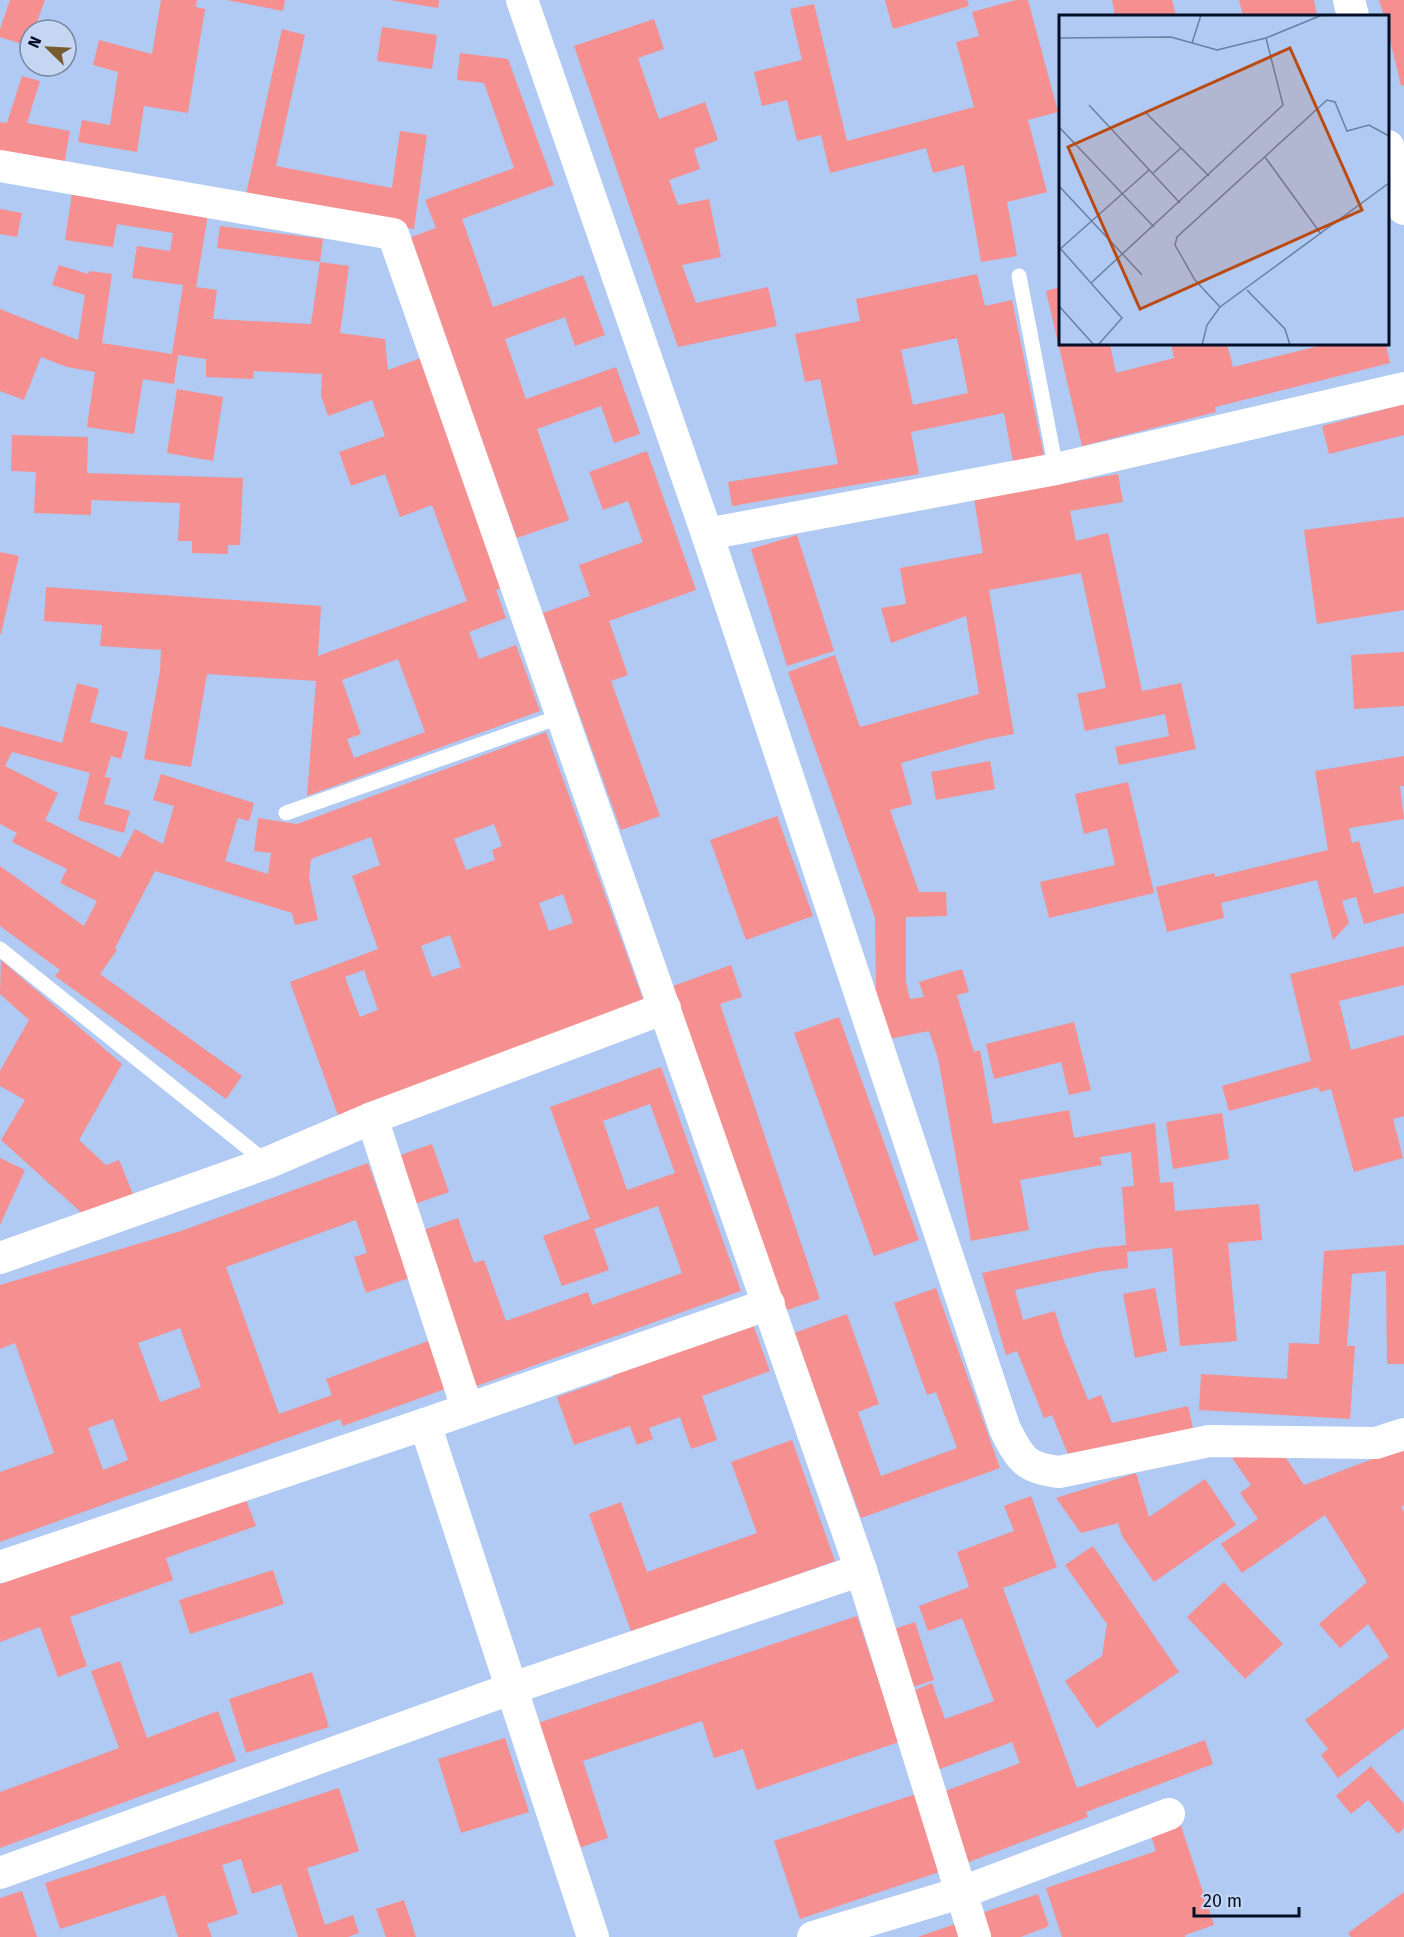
<svg xmlns="http://www.w3.org/2000/svg" width="1404" height="1937" viewBox="0 0 1404 1937" font-family="'Fira Sans',sans-serif">
	<style>
		.building { fill: #f58f90; fill-rule: evenodd }
		.lines { fill: none; stroke-linecap: round; stroke-linejoin: round }
		.lane { stroke: #fff; stroke-width: 15 }
		.street { stroke: #fff; stroke-width: 32 }
		.inset-road { fill: none; stroke: #6a7fa1; stroke-width: 1.5 }
		.view { fill: #ba4a11; fill-opacity: 0.15; stroke: #ba4a11; stroke-width: 3 }
		.inset-edge { fill: none; stroke: #020e26; stroke-width: 3 }
	</style>
	<rect width="100%" height="100%" fill="#b0caf3"/>
	<g class="building">
		<polygon points="10,0 45,0 34,30 30,30 28,46 0,37 0,29"/>
		<polygon points="161,0 197,0 196,7 205,9 188,113 144,106 137,152 78,142 82,120 110,125 118,72 93,65 99,40 152,54"/>
		<polygon points="227,0 285,0 283,11"/>
		<polygon points="390,0 439,0 438,8"/>
		<polygon points="885,0 967,0 969,6 893,29"/>
		<polygon points="1016,0 1028,0 1058,112 1028,120 1047,192 1007,202 1017,256 981,262 964,165 933,173 926,148 830,173 821,135 797,141 787,100 762,106 754,72 802,60 790,9 814,4 847,141 974,107 956,42 979,36 972,12"/>
		<polygon points="1112,0 1172,0 1176,16 1115,16"/>
		<polygon points="1239,0 1314,0 1317,16 1243,16"/>
		<polygon points="1379,0 1404,0 1404,85 1401,86 1388,32 1388,16 1384,16"/>
		<polygon points="654,19 664,49 638,58 659,119 705,102 718,140 694,149 700,169 669,180 678,205 709,199 721,257 682,265 696,303 768,287 777,326 678,347 574,46"/>
		<polygon points="382,27 437,35 432,69 377,61"/>
		<polygon points="282,29 305,35 276,166 392,188 400,131 427,135 414,229 245,199"/>
		<polygon points="460,53 508,59 554,185 462,219 493,307 583,275 605,335 575,346 565,317 505,339 526,399 616,367 640,434 614,443 601,406 537,429 569,520 517,538 409,238 436,228 425,200 514,168 484,83 457,80"/>
		<polygon points="22,76 40,81 27,123 70,131 64,165 0,153 0,122 7,123"/>
		<path d="M73,186l136,22 -13,79 21,3 -4,29 98,5 9,-62 29,4 -9,67 45,6 3,31 33,-12 83,229 -8,3 10,28 -37,14 10,27 37,-14 24,66 -233,85 9,-115 -109,-7 -16,93 -47,-8 16,-88 1,-21 -61,-4 2,-21 -58,-4 2,-34 275,19 -3,50 149,-55 -35,-96 -32,12 -15,-43 -34,12 -12,-34 46,-16 -13,-36 -44,16 -7,-21 1,-21 -68,-3 -1,8 -47,-2v-18l-28,-4 -4,29 -31,-5 -9,55 -47,-7 8,-55 -28,-5 -26,-10 -17,43 -24,-9v-82l78,31 7,-45 -33,-10 7,-20 29,9 1,-3 23,3 -10,69 70,11 11,-69 -51,-7 5,-32 33,5 3,-18 -56,-9 -4,23 -48,-7zM398,659l27,73 -71,26 -7,-19 14,-5 -19,-54z"/>
		<polygon points="0,209 22,213 17,237 0,234"/>
		<polygon points="220,226 323,239 320,262 217,248"/>
		<path d="M977,274l8,32 27,-6 32,156 -31,6 -9,-49 -93,19 8,42 -187,32 -4,-24 110,-18 -18,-85 -15,3 -10,-48 65,-13 -4,-22zM957,338l11,55 -55,12 -12,-55z"/>
		<polygon points="1060,287 1060,344 1110,344 1116,373 1174,358 1171,344 1227,344 1233,367 1327,344 1386,344 1390,363 1215,407 1216,412 1082,446 1046,291"/>
		<polygon points="177,389 223,397 213,461 167,453"/>
		<polygon points="1404,404 1404,435 1329,454 1322,426"/>
		<polygon points="12,435 88,437 87,473 243,478 240,545 228,545 228,554 192,553 192,541 178,541 180,503 91,500 91,515 34,513 36,472 11,471"/>
		<polygon points="647,451 696,590 609,621 628,675 611,681 660,816 621,830 543,613 590,596 579,565 643,542 628,501 603,510 589,472"/>
		<polygon points="1118,474 1123,502 1070,511 1076,541 1108,533 1142,691 1181,683 1196,749 1119,765 1115,747 1169,736 1165,714 1085,731 1077,694 1106,688 1081,573 989,590 1014,734 987,739 901,763 912,804 890,810 919,892 946,892 947,916 906,917 906,982 910,999 924,997 919,982 962,969 969,992 957,995 974,1052 980,1050 993,1124 1069,1110 1074,1138 1155,1123 1160,1183 1173,1182 1175,1211 1259,1204 1262,1240 1228,1243 1237,1341 1180,1346 1172,1248 1127,1252 1128,1268 1102,1271 1015,1290 1023,1320 1055,1311 1063,1338 1088,1400 1101,1395 1112,1423 1188,1406 1194,1433 1070,1459 1052,1415 1044,1418 1017,1351 1006,1355 982,1273 1097,1248 1126,1245 1122,1187 1134,1186 1131,1152 1100,1157 1102,1165 1020,1180 1029,1230 971,1241 938,1058 929,1031 879,1041 870,989 876,988 875,917 788,672 835,655 860,727 979,694 966,616 891,643 881,608 906,604 900,568 983,553 974,499"/>
		<polygon points="1404,517 1404,610 1317,624 1304,530"/>
		<polygon points="797,535 834,651 787,666 751,549"/>
		<polygon points="0,552 19,556 1,634 0,634"/>
		<polygon points="1404,652 1404,706 1354,709 1351,655"/>
		<path d="M77,683l22,6 -9,33 38,10 -7,27 -10,-3 -6,21 6,1 -7,26 26,7 -6,22 -46,-13 12,-47 -78,-21 -7,14 53,27 -13,27 75,38 15,-29 28,15 11,-38 -21,-6 8,-26 93,29 -5,18 -11,-3 -13,43 43,13 3,-21 -17,-2 4,-33 39,6 249,-92 98,270 -306,113 -48,-133 88,-33 -26,-73 28,-11 -9,-28 -60,22 -2,19 9,42 -23,5 -3,-12 -137,-42 -40,77 2,2 -17,24 142,102 -16,23 -171,-123 5,-6 -60,-44v-60l84,60 13,-25 -37,-18 7,-14 -55,-27 5,-9 -17,-9v-98l62,17zM494,824l8,22 -10,4 3,10 -29,10 -12,-31zM563,894l10,29 -24,8 -10,-28zM450,935l11,32 -29,10 -11,-31zM364,970l14,40 -18,7 -15,-40z"/>
		<polygon points="1404,756 1404,786 1400,786 1404,819 1349,828 1352,843 1359,841 1374,894 1404,886 1404,913 1364,924 1356,897 1342,901 1349,923 1333,940 1317,880 1221,903 1224,918 1167,932 1156,887 1214,873 1215,877 1328,850 1315,771"/>
		<polygon points="990,761 995,789 936,800 931,772"/>
		<polygon points="1128,782 1154,893 1049,918 1040,882 1115,865 1107,828 1084,834 1075,794"/>
		<polygon points="777,816 813,916 746,940 710,840"/>
		<polygon points="1404,946 1404,985 1339,1001 1351,1050 1404,1035 1404,1116 1393,1119 1403,1158 1354,1172 1331,1089 1320,1092 1318,1087 1229,1111 1222,1086 1311,1061 1290,974"/>
		<polygon points="1,960 122,1064 79,1140 106,1165 119,1160 133,1194 83,1214 1,1140 25,1100 0,1086 0,1071 29,1020 0,994"/>
		<polygon points="731,965 742,997 720,1004 820,1299 784,1311 673,986"/>
		<polygon points="839,1017 919,1240 874,1256 794,1033"/>
		<polygon points="1074,1022 1091,1090 1069,1095 1061,1062 994,1079 986,1044"/>
		<path d="M661,1067l80,224 -270,97 -56,-155 43,-15 16,45 10,-3 22,61 82,-29 4,13 90,-32 -24,-67 -64,23 15,41 -47,16 -19,-50 47,-17 -40,-112zM650,1104l25,69 -48,17 -24,-69z"/>
		<polygon points="1222,1113 1229,1159 1173,1169 1166,1122"/>
		<polygon points="432,1144 449,1192 412,1205 395,1157"/>
		<polygon points="0,1158 25,1170 0,1225"/>
		<path d="M368,1163l41,115 -43,15 -12,-36 13,-4 -11,-33 -130,47 53,147 53,-19 -6,-16 102,-38 17,48 -102,37 -3,-7 -340,123v-70l54,-19 -39,-110 -15,6v-64l181,-54zM180,1328l21,59 -41,15 -22,-59zM113,1419l15,41 -25,10 -15,-42z"/>
		<polygon points="1404,1245 1404,1364 1387,1364 1386,1271 1352,1274 1347,1346 1355,1346 1350,1419 1199,1410 1201,1374 1287,1379 1289,1343 1319,1344 1324,1251"/>
		<polygon points="936,1288 1000,1468 861,1518 794,1333 847,1314 879,1404 858,1412 881,1476 957,1448 936,1392 927,1395 894,1303"/>
		<polygon points="1155,1288 1167,1351 1135,1358 1123,1294"/>
		<polygon points="751,1319 770,1371 702,1396 717,1440 691,1449 680,1417 649,1428 653,1439 637,1445 630,1426 574,1445 557,1397 613,1377 610,1370"/>
		<polygon points="792,1440 835,1561 632,1634 589,1514 621,1502 647,1572 757,1533 731,1462"/>
		<polygon points="1404,1447 1404,1505 1401,1507 1404,1512 1404,1728 1338,1778 1321,1755 1328,1749 1305,1720 1389,1657 1368,1624 1340,1648 1319,1624 1367,1582 1325,1515 1242,1573 1221,1544 1258,1519 1240,1493 1251,1485 1232,1458 1280,1449 1304,1485"/>
		<polygon points="1136,1473 1149,1517 1205,1479 1236,1525 1154,1582 1122,1536 1118,1523 1081,1533 1056,1498"/>
		<polygon points="244,1495 256,1526 166,1558 173,1580 70,1617 87,1666 58,1677 40,1627 0,1642 0,1584"/>
		<polygon points="1031,1496 1057,1567 1003,1588 1077,1788 1205,1740 1213,1764 1086,1812 1088,1817 966,1863 940,1793 1020,1763 1012,1742 932,1772 908,1693 932,1683 945,1719 994,1701 962,1618 928,1631 919,1606 969,1587 957,1552 1014,1531 1004,1506"/>
		<polygon points="1093,1546 1179,1672 1097,1728 1065,1681 1102,1656 1107,1624 1065,1565"/>
		<polygon points="273,1570 284,1604 190,1634 179,1600"/>
		<polygon points="1224,1582 1283,1644 1245,1679 1187,1617"/>
		<polygon points="857,1616 899,1742 757,1790 743,1749 714,1758 702,1721 583,1761 608,1838 579,1848 538,1723"/>
		<polygon points="915,1622 934,1680 910,1688 891,1630"/>
		<polygon points="120,1661 147,1738 218,1711 236,1761 0,1848 0,1792 119,1748 91,1671"/>
		<polygon points="312,1672 329,1727 246,1753 229,1699"/>
		<polygon points="505,1738 529,1812 461,1833 438,1759"/>
		<polygon points="1371,1766 1404,1804 1404,1828 1398,1834 1368,1800 1351,1814 1336,1796"/>
		<polygon points="339,1788 359,1851 307,1868 325,1925 353,1915 359,1933 348,1937 298,1937 281,1884 252,1894 241,1859 222,1865 238,1914 207,1924 212,1937 178,1937 165,1895 60,1929 45,1883"/>
		<polygon points="916,1794 942,1871 800,1919 774,1841"/>
		<polygon points="1179,1820 1214,1925 1185,1935 1185,1937 1062,1937 1046,1888 1156,1851 1149,1830"/>
		<polygon points="22,1891 37,1937 0,1937 0,1898"/>
		<polygon points="1404,1892 1404,1937 1351,1937 1348,1933"/>
		<polygon points="1038,1894 1049,1926 1021,1937 990,1937 982,1913"/>
		<polygon points="404,1900 416,1937 386,1937 376,1909"/>
		<polygon points="955,1924 959,1937 918,1937"/>
	</g>
	<g class="lines">
		<g class="lane">
			<polyline points="1019,276 1056,469"/>
			<polyline points="286,813 562,716"/>
			<polyline points="0,949 267,1163"/>
		</g>
		<g class="street">
			<path d="M522,0l185,534 298,895c15,30 20,39 54,43l150,-31 167,2 28,-9"/>
			<polyline points="1349,0 1353,16"/>
			<polyline points="1388,146 1404,209"/>
			<polyline points="0,166 393,234 861,1570 975,1937"/>
			<polyline points="707,534 1056,469 1404,388"/>
			<polyline points="0,1258 267,1163 372,1118"/>
			<polyline points="467,1408 372,1118 665,1008"/>
			<polyline points="425,1424 593,1937"/>
			<polyline points="0,1567 425,1424 769,1304"/>
			<polyline points="0,1873 513,1688 861,1570"/>
			<polyline points="813,1937 960,1893 1169,1814"/>
		</g>
	</g>
	<g transform="translate(1059 15)">
		<rect width="330" height="330" fill="#b0caf3"/>
		<path class="inset-road" d="M0,23l112,-1 46,13 49,-12 56,-23M133,28l9,-28M30,90l91,98M86,97l36,36M0,112l95,100M206,142l56,77M93,159l29,-26 28,28M0,171l83,89M0,232l63,71 -24,27M0,235l90,-80M32,268l192,-178 -17,-67M188,275l38,39 5,16M0,291l35,39M161,292l-25,-27 -20,-35 2,-8 150,-137 8,2 12,29 22,-6 20,11M143,330l5,-20 13,-18 169,-124"/>
		<path class="view" d="M231,33l72,162 -222,99 -72,-162z"/>
		<rect width="330" height="330" class="inset-edge"/>
	</g>
	<g transform="translate(48 48) rotate(294)"><circle r="28" fill="#c5d6f2" stroke="#7786a0" stroke-width="1.5"/>
	<path d="M0-4.5L10 22L0 15L-10 22Z" fill="#765c2e"/>
	<text y="-9" font-size="16" font-weight="bold" text-anchor="middle" fill="#020e26">N</text>
	</g>
	<path d="M1194 1907v9h105v-9" fill="none" stroke="#020e26" stroke-width="3"/>
	<text x="1203" y="1907" font-size="18" fill="#020e26" stroke="#c5d6f2" stroke-width="4.5" paint-order="stroke">20 m</text>
</svg>
